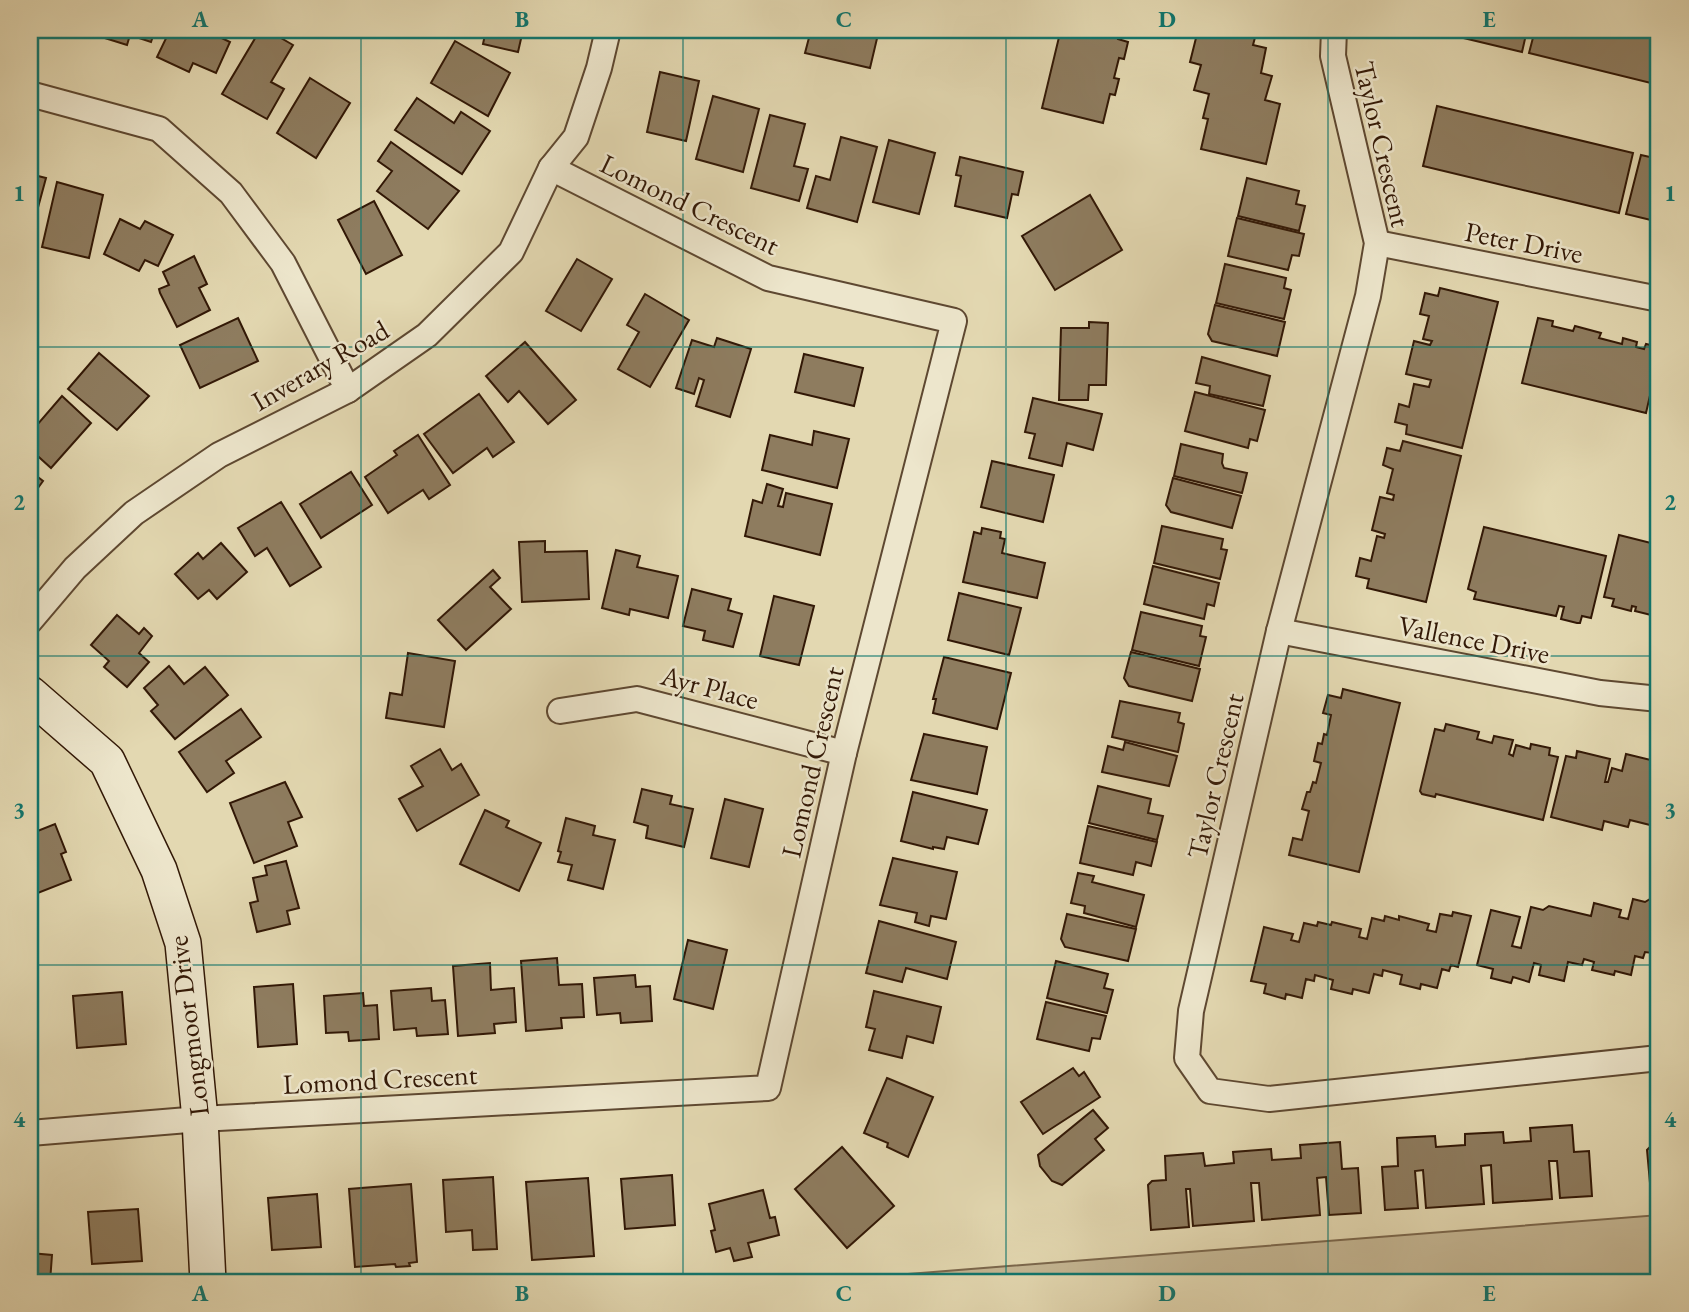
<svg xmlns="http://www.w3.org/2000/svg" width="1689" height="1312" viewBox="0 0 1689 1312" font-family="'EB Garamond',serif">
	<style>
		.green { fill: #c5b794; stroke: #7c684d; stroke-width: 2 }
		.building { fill: #8e7c5f; stroke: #321806; stroke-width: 2 }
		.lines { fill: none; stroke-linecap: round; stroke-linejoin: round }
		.street-casing { stroke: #5e4831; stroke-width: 28 }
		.secondary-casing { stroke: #321806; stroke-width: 38 }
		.street { stroke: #ede6cc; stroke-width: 24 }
		.secondary { stroke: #ede6cc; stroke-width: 35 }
		.grid { fill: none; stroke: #0f766e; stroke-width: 2; stroke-opacity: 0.55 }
		.labels { text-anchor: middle; stroke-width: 5; stroke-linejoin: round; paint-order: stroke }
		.street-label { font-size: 28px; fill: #321806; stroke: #ede6cc }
		.neatline { fill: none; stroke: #0f766e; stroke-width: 2.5 }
		.grid-label { font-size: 23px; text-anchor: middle; font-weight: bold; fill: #0f766e }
	</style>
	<rect width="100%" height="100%" fill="#e3d8b1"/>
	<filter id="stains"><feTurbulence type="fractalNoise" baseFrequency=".00286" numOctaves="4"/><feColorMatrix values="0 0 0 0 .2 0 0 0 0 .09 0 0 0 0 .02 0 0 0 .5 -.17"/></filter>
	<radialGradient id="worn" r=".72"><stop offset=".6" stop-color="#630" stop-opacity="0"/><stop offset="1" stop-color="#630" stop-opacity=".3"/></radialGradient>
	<polygon class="green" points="1659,1215 1659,1282 806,1282"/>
	<g class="building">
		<polygon points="93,30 155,30 151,42 130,35 127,45 92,34"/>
		<polygon points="170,30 210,30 209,32 230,42 216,73 193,63 189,72 157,57"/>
		<polygon points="260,30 267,30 293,45 271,82 284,89 267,119 222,94"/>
		<polygon points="486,30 523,30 518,52 483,44"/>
		<polygon points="811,30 879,30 870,68 805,53"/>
		<polygon points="1050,30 1120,30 1118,39 1128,42 1124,59 1119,58 1114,78 1119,79 1115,95 1110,94 1103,123 1042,108 1060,33"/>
		<polygon points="1185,30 1257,30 1253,45 1266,48 1261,73 1272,76 1265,100 1280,104 1266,164 1201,149 1208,119 1203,118 1209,94 1194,90 1201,65 1190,62 1196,38 1184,35"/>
		<polygon points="1430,30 1527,30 1522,52"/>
		<polygon points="1535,30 1659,30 1659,85 1529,53"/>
		<polygon points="455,41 510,73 488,116 431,83"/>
		<polygon points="660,72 699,81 686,141 647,132"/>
		<polygon points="310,78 350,103 316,158 277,133"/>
		<polygon points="713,96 759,109 743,172 696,159"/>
		<polygon points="417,98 454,123 461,112 490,131 462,174 395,130"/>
		<polygon points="1437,106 1633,153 1619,213 1423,166"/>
		<polygon points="770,115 805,124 794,166 808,169 799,201 751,188"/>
		<polygon points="841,137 877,147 857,222 807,208 816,176 830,180"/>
		<polygon points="889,140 935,153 919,214 873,202"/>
		<polygon points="391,142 459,191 428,229 377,191 392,171 378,161"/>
		<polygon points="1641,155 1659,159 1659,222 1626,214"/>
		<polygon points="960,157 1023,172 1018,195 1012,194 1007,218 955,206 961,176 956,175"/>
		<polygon points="30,174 46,178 30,237"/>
		<polygon points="1247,178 1299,191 1296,204 1305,206 1299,231 1238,216"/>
		<polygon points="57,182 103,195 89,258 42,247"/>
		<polygon points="1090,195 1122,250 1055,290 1022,236"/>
		<polygon points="374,201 402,255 366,274 338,220"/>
		<polygon points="1237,218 1304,234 1299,256 1292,255 1288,270 1228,256"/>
		<polygon points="120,219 140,229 145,221 173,235 158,266 145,260 139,271 104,254"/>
		<polygon points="194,256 207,284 199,288 210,310 177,327 160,293 159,289 169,285 163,272"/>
		<polygon points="577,259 612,279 581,331 546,311"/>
		<polygon points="1225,264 1286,278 1284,288 1291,290 1284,319 1216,303"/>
		<polygon points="1440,288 1498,302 1462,448 1406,434 1407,425 1395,422 1399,404 1409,407 1414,384 1429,387 1431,380 1406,374 1414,341 1430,345 1432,341 1423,339 1429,316 1420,314 1425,293 1438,296"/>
		<polygon points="645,294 689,320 650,387 618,369 639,332 627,325"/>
		<polygon points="1215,305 1285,322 1277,356 1212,341 1208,334"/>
		<polygon points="238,318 258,361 200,388 180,345"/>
		<polygon points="1538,318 1553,321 1552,326 1573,331 1575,326 1601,333 1599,338 1622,344 1623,338 1637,342 1636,347 1644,349 1646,344 1659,347 1659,356 1646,413 1522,383"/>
		<polygon points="1089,322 1108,323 1106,385 1089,385 1088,400 1059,400 1061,328 1089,328"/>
		<polygon points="717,338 751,349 730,417 696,406 704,380 699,378 694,394 676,388 692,340 714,347"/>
		<polygon points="525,342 576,400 548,424 519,391 508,402 486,376"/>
		<polygon points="99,353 149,396 117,430 68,389"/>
		<polygon points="804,354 863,368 854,406 795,392"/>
		<polygon points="1202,357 1270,376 1263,406 1209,394 1210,386 1196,383"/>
		<polygon points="1195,392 1265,410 1257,441 1250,439 1248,448 1185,431"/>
		<polygon points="479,394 514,442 493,457 487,448 453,473 424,434"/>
		<polygon points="62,396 91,423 51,468 30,449 30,433"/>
		<polygon points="1033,398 1102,414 1093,450 1067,443 1062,466 1029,458 1035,434 1025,432"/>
		<polygon points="814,431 849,439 837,488 762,470 770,435 812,445"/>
		<polygon points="418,435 450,485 429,499 423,490 388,513 365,477 397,455 394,451"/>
		<polygon points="1403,441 1461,456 1426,602 1367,588 1369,579 1356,576 1360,558 1371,561 1377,536 1384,538 1385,534 1372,530 1380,497 1393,500 1394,495 1387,493 1393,469 1383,465 1387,448 1400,451"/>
		<polygon points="1181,444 1223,454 1222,463 1224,468 1247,473 1242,493 1174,476"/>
		<polygon points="992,461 1054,475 1043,522 981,507"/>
		<polygon points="30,471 43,481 30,499"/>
		<polygon points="351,472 372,505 321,538 300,504"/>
		<polygon points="1173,478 1241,496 1232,528 1171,512 1166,505"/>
		<polygon points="767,484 783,489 778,506 783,507 786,493 832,504 820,555 745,536 753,500 762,503"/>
		<polygon points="281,502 321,567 290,586 267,548 255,556 238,528"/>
		<polygon points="1162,526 1223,539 1221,549 1227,550 1220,579 1154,563"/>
		<polygon points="1484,527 1606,556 1591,618 1582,616 1580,623 1577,623 1561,619 1564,607 1559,606 1556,616 1474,599 1476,592 1468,589"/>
		<polygon points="982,528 1001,532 1000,538 1005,539 1002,553 1045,563 1037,598 963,582 974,532 981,534"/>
		<polygon points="1619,535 1659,545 1659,617 1635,611 1636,607 1632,606 1631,611 1612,606 1614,599 1604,597"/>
		<polygon points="545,541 545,552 587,551 589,599 522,602 519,542"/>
		<polygon points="221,543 247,572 217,599 209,590 198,599 175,574 198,553 203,559"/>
		<polygon points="616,550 640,556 637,567 678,576 668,618 630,609 629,615 602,608"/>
		<polygon points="1153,566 1219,583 1214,606 1207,604 1204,619 1144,604"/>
		<polygon points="493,570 500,578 490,587 511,609 466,650 438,620"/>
		<polygon points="692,589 731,599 728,610 742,614 733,647 703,640 705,631 683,626"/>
		<polygon points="959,593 1021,608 1009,655 948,640"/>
		<polygon points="774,596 814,606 799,665 760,656"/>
		<polygon points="1141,612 1202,626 1200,636 1206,637 1199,666 1132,650"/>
		<polygon points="117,615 139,634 144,628 152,636 139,653 149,662 127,687 104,667 109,661 91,645"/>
		<polygon points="1131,652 1200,669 1192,701 1129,686 1124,678"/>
		<polygon points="408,653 455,661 444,727 386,718 390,693 402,695"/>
		<polygon points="944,657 1011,673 997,729 933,713 936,699 933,699"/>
		<polygon points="169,666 184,684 205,667 228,695 175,739 151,711 158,705 144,688"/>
		<polygon points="1343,689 1400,703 1359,872 1289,855 1293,838 1302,840 1309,811 1302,809 1307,792 1310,792 1313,782 1316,783 1321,763 1314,761 1318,743 1322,744 1324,734 1327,735 1331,715 1323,713 1328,695 1341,698"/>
		<polygon points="1120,701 1180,713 1178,722 1184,724 1178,752 1112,737"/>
		<polygon points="241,709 261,737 226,761 234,773 207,792 179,752"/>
		<polygon points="1446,724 1479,732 1477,739 1492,743 1494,736 1513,740 1509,754 1513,756 1516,745 1530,749 1531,744 1550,748 1549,755 1558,757 1543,820 1436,794 1435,797 1422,794 1420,791 1435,729 1444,731"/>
		<polygon points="924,734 987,747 977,794 911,780"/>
		<polygon points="1125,742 1177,756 1169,786 1102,772 1108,746 1123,750"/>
		<polygon points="440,749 452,770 461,764 479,795 417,831 399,799 423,786 411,766"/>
		<polygon points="1577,751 1610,759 1605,782 1608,782 1612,768 1622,771 1626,754 1659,762 1659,820 1655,820 1654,826 1630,820 1628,827 1604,821 1602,830 1551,817 1566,756 1576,758"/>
		<polygon points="285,782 302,817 288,822 297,846 254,863 230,803"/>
		<polygon points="1098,786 1151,799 1148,813 1163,816 1157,840 1089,823"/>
		<polygon points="642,789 672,796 670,804 693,809 684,847 646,838 648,826 634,822"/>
		<polygon points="913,792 987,810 978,844 947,837 944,849 933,847 933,849 901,841"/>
		<polygon points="725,799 763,809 749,867 711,858"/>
		<polygon points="485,810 509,821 506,827 541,843 519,891 460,864"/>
		<polygon points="566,818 595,826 593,835 615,840 603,889 568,880 572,865 558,862 561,852 558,851"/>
		<polygon points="55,824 66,852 61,854 71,880 30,896 30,834"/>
		<polygon points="1088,826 1157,842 1151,866 1136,862 1133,875 1080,863"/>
		<polygon points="893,858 957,872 946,919 931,916 929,926 915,922 917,913 880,905"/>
		<polygon points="286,861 299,908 287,911 290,924 257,932 250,903 258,901 253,878 267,875 265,866"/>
		<polygon points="1078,873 1094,876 1092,882 1144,895 1136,927 1084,913 1085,906 1071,903"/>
		<polygon points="1633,899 1645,902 1650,899 1659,901 1659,921 1652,953 1645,952 1643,958 1635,956 1631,975 1615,971 1614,975 1592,970 1594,962 1584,959 1582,965 1568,962 1564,981 1539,975 1541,965 1534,963 1529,982 1513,977 1511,983 1491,978 1493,969 1477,965 1491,910 1520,917 1512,946 1521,948 1531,907 1543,910 1549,906 1591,916 1594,903 1621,910 1619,917 1628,919"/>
		<polygon points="1453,912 1471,916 1458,967 1451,965 1449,971 1442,969 1437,988 1421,984 1420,989 1400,984 1402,975 1383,970 1382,976 1374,974 1369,993 1353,989 1352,994 1331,989 1333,980 1315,975 1314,981 1306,979 1302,998 1286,994 1285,999 1264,993 1266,984 1251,981 1264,927 1293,934 1291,940 1299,942 1304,923 1317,926 1318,922 1331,925 1332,922 1361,929 1359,937 1367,939 1372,918 1384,921 1385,916 1399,920 1399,916 1429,924 1427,930 1436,932 1440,914 1452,916"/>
		<polygon points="1067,914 1136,929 1128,961 1065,947 1061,939"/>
		<polygon points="879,921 956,942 947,979 906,968 902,982 866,973"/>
		<polygon points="688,940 727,950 713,1009 674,999"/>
		<polygon points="557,958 559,985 582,984 584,1017 561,1018 562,1028 526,1031 521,961"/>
		<polygon points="1056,961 1108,974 1104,988 1113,990 1107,1013 1047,998"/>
		<polygon points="490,963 491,990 514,988 516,1022 494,1024 495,1033 458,1036 453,966"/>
		<polygon points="635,975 636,987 650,986 652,1021 621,1023 620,1013 597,1015 594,978"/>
		<polygon points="293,984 297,1044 258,1047 254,987"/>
		<polygon points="431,988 432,1001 445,1000 448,1034 417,1036 416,1028 394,1030 391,991"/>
		<polygon points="874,991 941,1007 933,1043 907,1036 902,1058 869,1050 875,1029 866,1027"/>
		<polygon points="122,992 126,1044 77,1048 73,996"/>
		<polygon points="363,993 364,1006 377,1005 379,1039 349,1041 348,1032 326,1033 324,996"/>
		<polygon points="1046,1002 1106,1016 1100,1039 1092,1038 1089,1051 1037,1039"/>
		<polygon points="1073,1068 1079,1076 1084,1072 1100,1097 1043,1134 1021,1102"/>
		<polygon points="887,1078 933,1097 908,1157 887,1147 888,1143 864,1133"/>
		<polygon points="1093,1110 1108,1128 1095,1139 1104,1150 1062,1185 1052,1181 1040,1166 1038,1155"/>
		<polygon points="1572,1125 1574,1152 1589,1151 1592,1196 1560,1198 1557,1161 1549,1161 1552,1199 1493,1203 1491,1165 1481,1166 1484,1204 1426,1208 1423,1170 1415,1171 1418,1208 1385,1210 1382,1167 1398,1166 1397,1138 1435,1136 1436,1147 1465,1145 1465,1134 1503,1132 1504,1143 1531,1141 1530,1128"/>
		<polygon points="1340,1142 1342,1169 1358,1168 1361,1213 1329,1215 1326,1177 1317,1178 1320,1215 1262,1220 1259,1183 1251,1183 1254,1221 1193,1226 1190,1189 1186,1189 1189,1227 1151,1230 1148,1185 1152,1181 1166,1180 1165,1156 1203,1153 1205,1166 1234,1163 1233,1152 1271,1149 1272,1160 1301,1158 1300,1145"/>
		<polygon points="1651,1146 1659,1146 1659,1194 1651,1194 1647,1150"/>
		<polygon points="842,1147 894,1206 847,1248 795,1189"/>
		<polygon points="672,1175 675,1225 625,1229 621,1179"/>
		<polygon points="493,1177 497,1249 473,1250 472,1230 446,1232 443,1180"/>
		<polygon points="588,1178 594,1256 532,1260 526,1182"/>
		<polygon points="411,1184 417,1262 409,1263 410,1266 396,1267 395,1264 355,1267 349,1189"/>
		<polygon points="763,1190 770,1218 775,1217 779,1235 748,1243 752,1257 734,1261 730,1248 716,1252 711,1231 715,1230 709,1204"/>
		<polygon points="317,1194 321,1247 272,1250 268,1198"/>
		<polygon points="138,1209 142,1261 92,1264 88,1212"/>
		<polygon points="30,1253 52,1255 50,1282 30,1282"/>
	</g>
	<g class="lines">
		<defs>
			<g id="street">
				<polyline points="1334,30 1333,56 1377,243 1368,296 1279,631 1191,1011 1187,1058 1210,1091 1269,1099 1659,1058"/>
				<polyline points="30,94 159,129 231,193 283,263 348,390"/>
				<polyline points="1377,243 1659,299"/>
				<polyline points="30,621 75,568 134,513 219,455 348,390 427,335 511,252 551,168 576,137 599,68 608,30"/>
				<polyline points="1279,631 1600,693 1659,699"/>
				<polyline points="560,711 637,699 844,753"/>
				<polyline points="30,1133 200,1119 768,1088 844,753 954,321 768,278 551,168"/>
			</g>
			<polyline id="secondary" points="30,694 107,761 159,870 183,943 200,1119 208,1282"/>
		</defs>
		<use href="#street" class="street-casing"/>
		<use href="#secondary" class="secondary-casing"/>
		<use href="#street" class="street"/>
		<use href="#secondary" class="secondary"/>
	</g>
	<path class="grid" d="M361,30v1252M683,30v1252M1006,30v1252M1328,30v1252M30,347h1629M30,656h1629M30,965h1629"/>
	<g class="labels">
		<g class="street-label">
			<text transform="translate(1383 144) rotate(77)" y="10">Taylor Crescent</text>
			<text transform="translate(690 204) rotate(26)" y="10">Lomond Crescent</text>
			<text transform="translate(1524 242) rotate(11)" y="10">Peter Drive</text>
			<text transform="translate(320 365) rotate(-30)" y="10">Inverary Road</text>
			<text transform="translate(1474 639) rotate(11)" y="10">Vallence Drive</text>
			<text transform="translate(710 687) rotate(15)" y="10">Ayr Place</text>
			<text transform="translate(812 762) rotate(-77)" y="10">Lomond Crescent</text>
			<text transform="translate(1215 776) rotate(-77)" y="10">Taylor Crescent</text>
			<text transform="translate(188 1026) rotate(-97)" y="10">Longmoor Drive</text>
			<text transform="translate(380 1079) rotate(-3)" y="10">Lomond Crescent</text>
		</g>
	</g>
	<rect width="1689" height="1312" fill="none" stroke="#e3d8b1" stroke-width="77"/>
	<rect x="38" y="38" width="1612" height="1236" class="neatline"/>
	<g class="grid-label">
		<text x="200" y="27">A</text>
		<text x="522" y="27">B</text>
		<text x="844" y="27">C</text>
		<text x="1167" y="27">D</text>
		<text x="1489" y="27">E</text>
		<text x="19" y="201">1</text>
		<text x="1670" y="201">1</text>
		<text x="19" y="510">2</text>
		<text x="1670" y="510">2</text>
		<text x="19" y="818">3</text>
		<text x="1670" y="818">3</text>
		<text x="19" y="1127">4</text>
		<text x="1670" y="1127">4</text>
		<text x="200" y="1301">A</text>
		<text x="522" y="1301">B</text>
		<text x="844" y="1301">C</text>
		<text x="1167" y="1301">D</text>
		<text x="1489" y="1301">E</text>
	</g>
	<rect width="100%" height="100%" filter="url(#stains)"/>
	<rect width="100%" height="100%" fill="url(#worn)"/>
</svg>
